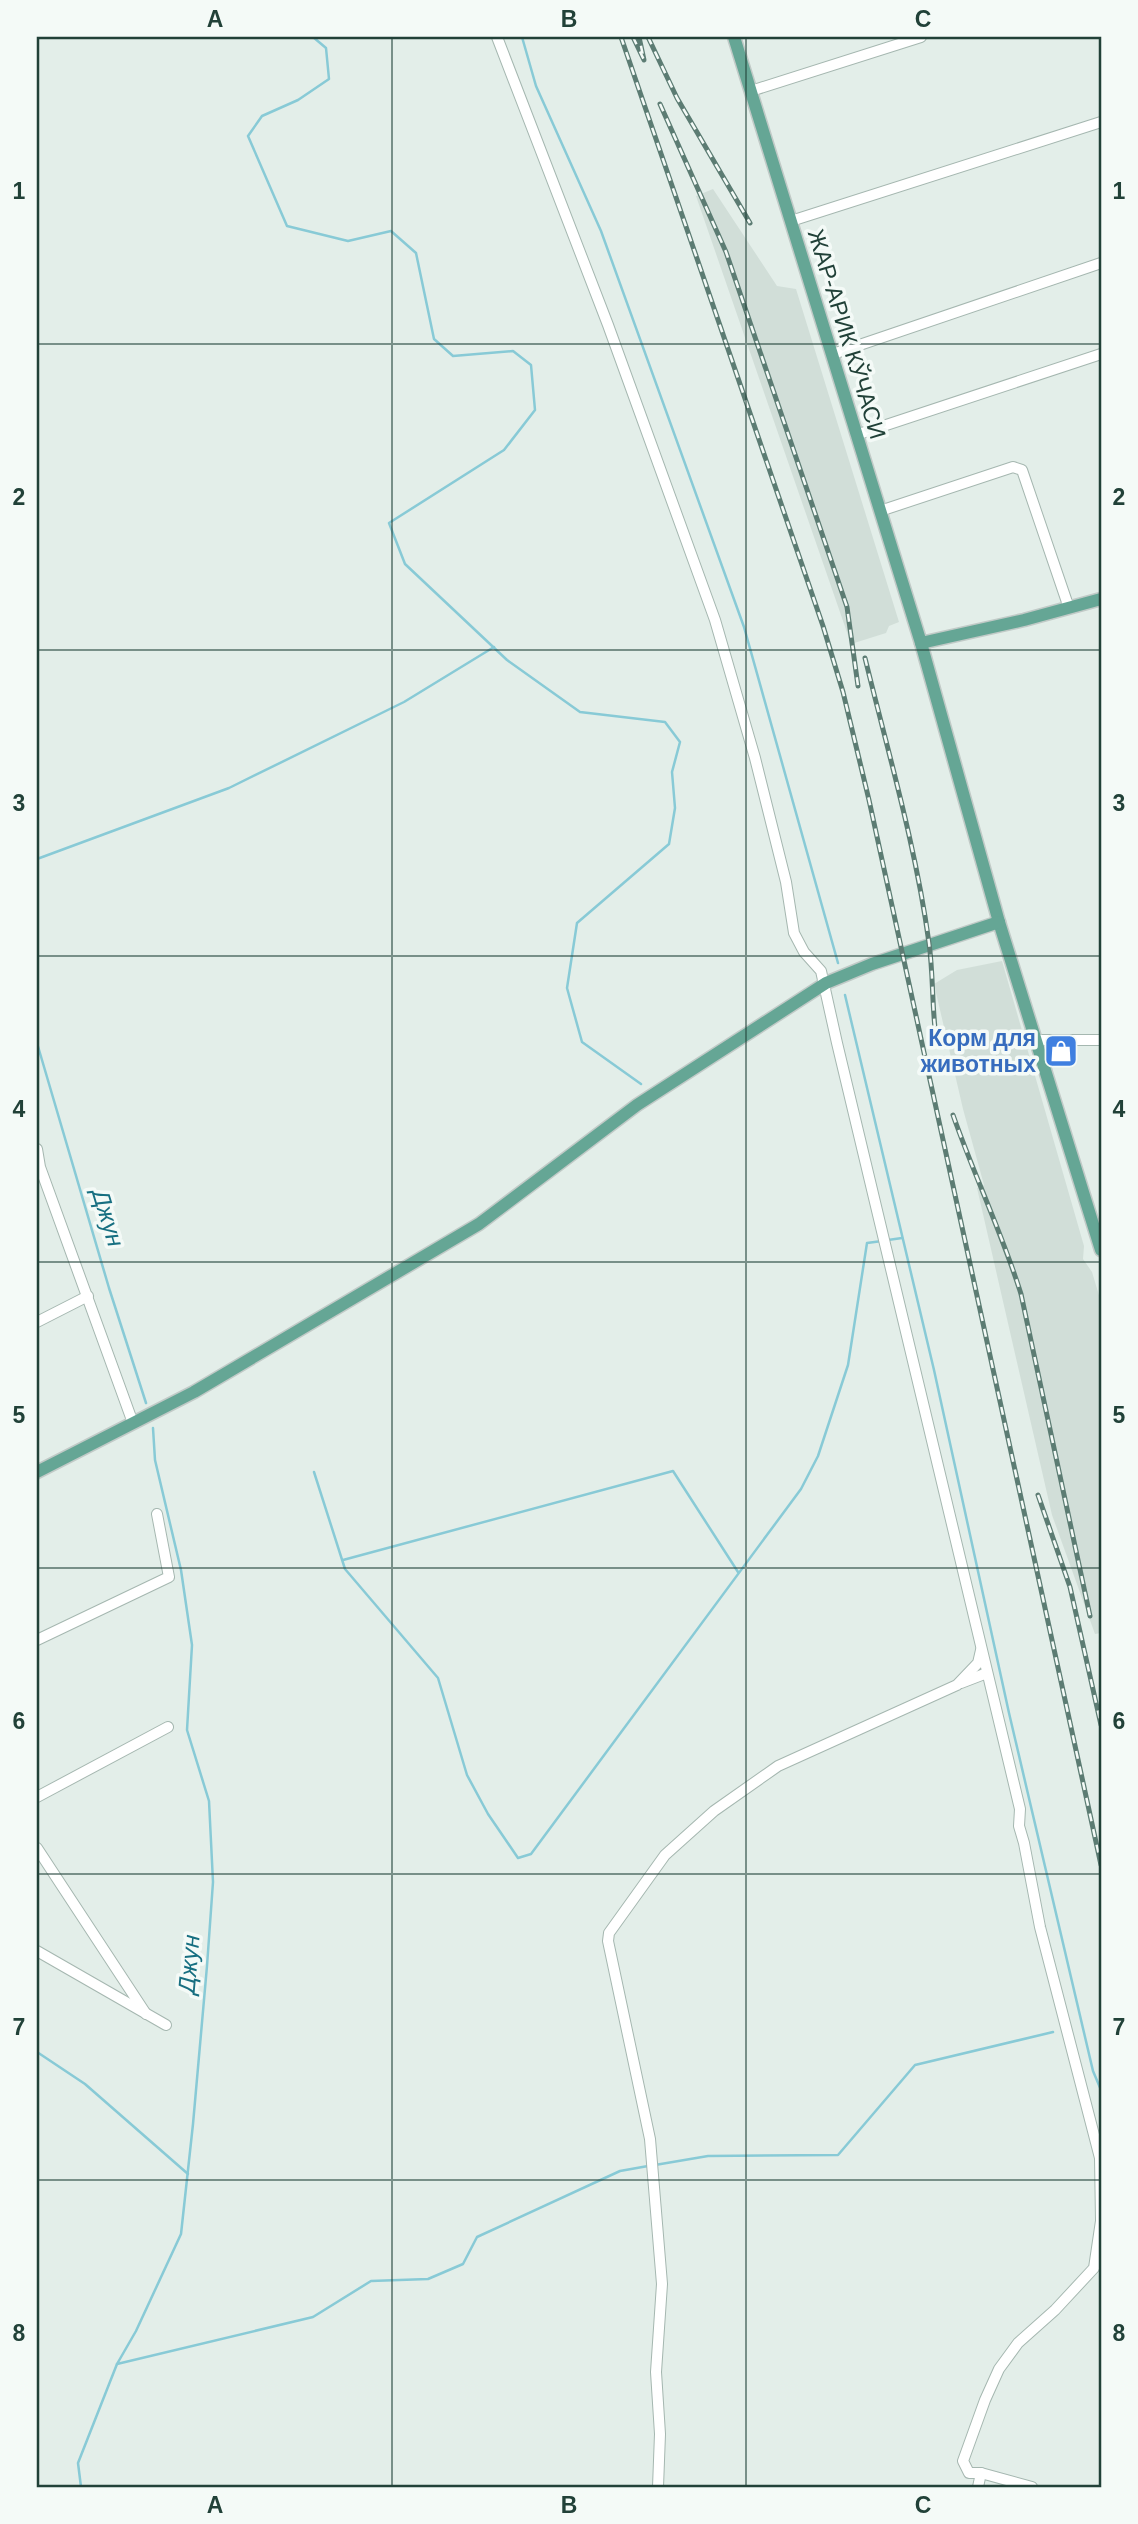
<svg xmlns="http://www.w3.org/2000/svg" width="1138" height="2524" viewBox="0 0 1138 2524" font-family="Helvetica,sans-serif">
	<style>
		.built { fill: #d1ded8 }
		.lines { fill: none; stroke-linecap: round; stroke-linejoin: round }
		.stream { stroke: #88cad6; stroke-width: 2.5 }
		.minor-casing { stroke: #a5b7b0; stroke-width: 12 }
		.major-casing { stroke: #c1cac7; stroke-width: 15 }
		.minor { stroke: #fff; stroke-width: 10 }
		.major { stroke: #65a695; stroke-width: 12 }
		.rail-casing { stroke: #5c7c73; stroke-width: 5 }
		.rail { stroke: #f4faf7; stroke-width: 2.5; stroke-dasharray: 8; stroke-linecap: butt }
		.grid { fill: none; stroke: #214138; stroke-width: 2; stroke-opacity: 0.55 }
		.labels { text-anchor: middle; stroke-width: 7; stroke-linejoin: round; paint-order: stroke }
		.street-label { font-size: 23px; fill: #214138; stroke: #f4faf7 }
		.shop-label { font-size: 23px; font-weight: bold; fill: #366cbe; stroke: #f4faf7; text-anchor: end }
		.water-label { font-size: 24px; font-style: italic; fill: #176f81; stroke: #f4faf7 }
		.neatline { fill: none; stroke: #214138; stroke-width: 2.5 }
		.grid-label { font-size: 23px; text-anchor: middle; font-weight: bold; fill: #214138 }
	</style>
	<rect width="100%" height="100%" fill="#e3eee9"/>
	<g class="built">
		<polygon points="713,189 777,286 796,289 899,622 889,626 886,633 851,644 696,196"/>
		<polygon points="1002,961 1084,1246 1083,1259 1092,1272 1101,1302 1101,1633 1095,1634 1052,1515 977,1188 984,1185 963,1109 934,984 957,970"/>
	</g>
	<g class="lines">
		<g class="stream">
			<polyline points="313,37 326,48 329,79 298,100 262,116 248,136 287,226 348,241 391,231 416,253 434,339 453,356 513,351 531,365 535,410 504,450 389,523 405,564 507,660 580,712 665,722 680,742 672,772 675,808 669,844 577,923 567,988 582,1042 641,1084"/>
			<polyline points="522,37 536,86 601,231 744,627 838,963"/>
			<polyline points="37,859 229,788 404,702 494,647"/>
			<polyline points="845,995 934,1370 1009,1713 1093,2071 1101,2090"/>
			<polyline points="37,1043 109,1288 146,1403"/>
			<polyline points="888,1240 902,1238"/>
			<polyline points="314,1472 345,1569 438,1678 467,1775 488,1814 518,1858 531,1854 801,1489 818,1456 848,1365 867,1243 882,1241"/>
			<polyline points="343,1560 673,1471 738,1572"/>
			<polyline points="37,2052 85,2084 188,2174"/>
			<polyline points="655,2165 708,2156 838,2155 915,2065 1053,2032"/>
			<polyline points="117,2364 313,2317 371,2281 428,2279 463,2264 477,2237 620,2171 648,2166"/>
			<polyline points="81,2487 78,2463 117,2364 136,2331 181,2234 193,2124 207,1966 213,1882 209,1801 187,1730 192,1645 181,1570 155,1460 153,1428"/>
		</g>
		<defs>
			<g id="minor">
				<polyline points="497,37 608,325 715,620 755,758 786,882 794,933 804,952 821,971 837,1043 1020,1809 1019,1826 1024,1843 1040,1927 1100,2158 1101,2221 1094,2268 1055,2310 1018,2343 999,2369 985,2400 963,2461 969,2473 981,2473 978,2487"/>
				<polyline points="751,91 921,37"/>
				<polyline points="791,221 1101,122"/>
				<polyline points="833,354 1101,263"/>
				<polyline points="856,435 1101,354"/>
				<polyline points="880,511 1013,467 1022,470 1069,608"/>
				<polyline points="1037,1040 1101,1040"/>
				<polyline points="37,1149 40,1167 133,1423"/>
				<polyline points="37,1322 88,1296"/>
				<polyline points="37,1640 169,1577 157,1514"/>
				<polyline points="961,1683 987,1673"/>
				<polyline points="37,1797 168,1727"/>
				<polyline points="37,1848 146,2014"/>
				<polyline points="37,1951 166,2025"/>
				<polyline points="981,2473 1032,2487"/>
				<polyline points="658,2487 660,2434 656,2372 662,2284 650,2139 608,1941 609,1933 665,1855 714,1811 778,1766 957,1685 978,1663 981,1650"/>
			</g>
			<g id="major">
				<polyline points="734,37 921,643 999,922 1101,1250"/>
				<polyline points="921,643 1024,620 1101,599"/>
				<polyline points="37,1472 194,1392 479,1224 637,1105 826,983 872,964 999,922"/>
			</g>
		</defs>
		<use href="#minor" class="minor-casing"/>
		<use href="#major" class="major-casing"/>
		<use href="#minor" class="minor"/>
		<use href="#major" class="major"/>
		<defs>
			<g id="rail">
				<polyline points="621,37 823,626 843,692 869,800 1101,1865"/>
				<polyline points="633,37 644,60 639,37"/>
				<polyline points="648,37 677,98 750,223"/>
				<polyline points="660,104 726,252 847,607 858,686"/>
				<path d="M865,658c23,94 51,189 64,285 4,29 3,57 6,85"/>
				<path d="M953,1115c21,60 49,118 68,179l69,322"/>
				<polyline points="1038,1495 1070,1587 1101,1725"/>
			</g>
		</defs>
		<use href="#rail" class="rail-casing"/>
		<use href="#rail" class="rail"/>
	</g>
	<path class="grid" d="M392,37v2450M746,37v2450M37,344h1064M37,650h1064M37,956h1064M37,1262h1064M37,1568h1064M37,1874h1064M37,2180h1064"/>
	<defs>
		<symbol id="shop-square" viewBox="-11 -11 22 22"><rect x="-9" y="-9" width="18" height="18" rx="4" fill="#3f7fe0" stroke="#f4faf7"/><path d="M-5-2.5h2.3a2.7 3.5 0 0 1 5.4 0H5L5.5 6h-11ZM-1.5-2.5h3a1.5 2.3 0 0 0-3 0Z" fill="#fff"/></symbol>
	</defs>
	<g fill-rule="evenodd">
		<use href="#shop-square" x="1042" y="1032" width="38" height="38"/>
	</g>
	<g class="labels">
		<g class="street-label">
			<text transform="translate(847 334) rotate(73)" y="8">ЖАР-АРИК КЎЧАСИ</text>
		</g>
		<g class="shop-label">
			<text x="1036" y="1046">Корм для<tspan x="1036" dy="26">животных</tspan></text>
		</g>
		<g class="water-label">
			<text transform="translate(108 1218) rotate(73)" y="8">Джун</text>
			<text transform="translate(189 1964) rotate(-85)" y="8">Джун</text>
		</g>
	</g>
	<rect width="1138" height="2524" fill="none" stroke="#f4faf7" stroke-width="77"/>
	<rect x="38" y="38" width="1062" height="2448" class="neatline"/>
	<g class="grid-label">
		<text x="215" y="27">A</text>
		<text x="569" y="27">B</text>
		<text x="923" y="27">C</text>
		<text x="19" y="199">1</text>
		<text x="1119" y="199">1</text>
		<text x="19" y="505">2</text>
		<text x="1119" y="505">2</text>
		<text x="19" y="811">3</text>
		<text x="1119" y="811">3</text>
		<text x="19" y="1117">4</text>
		<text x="1119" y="1117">4</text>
		<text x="19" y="1423">5</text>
		<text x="1119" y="1423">5</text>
		<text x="19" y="1729">6</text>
		<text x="1119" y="1729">6</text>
		<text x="19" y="2035">7</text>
		<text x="1119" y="2035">7</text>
		<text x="19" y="2341">8</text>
		<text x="1119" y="2341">8</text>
		<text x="215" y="2513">A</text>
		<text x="569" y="2513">B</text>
		<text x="923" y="2513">C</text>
	</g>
</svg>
